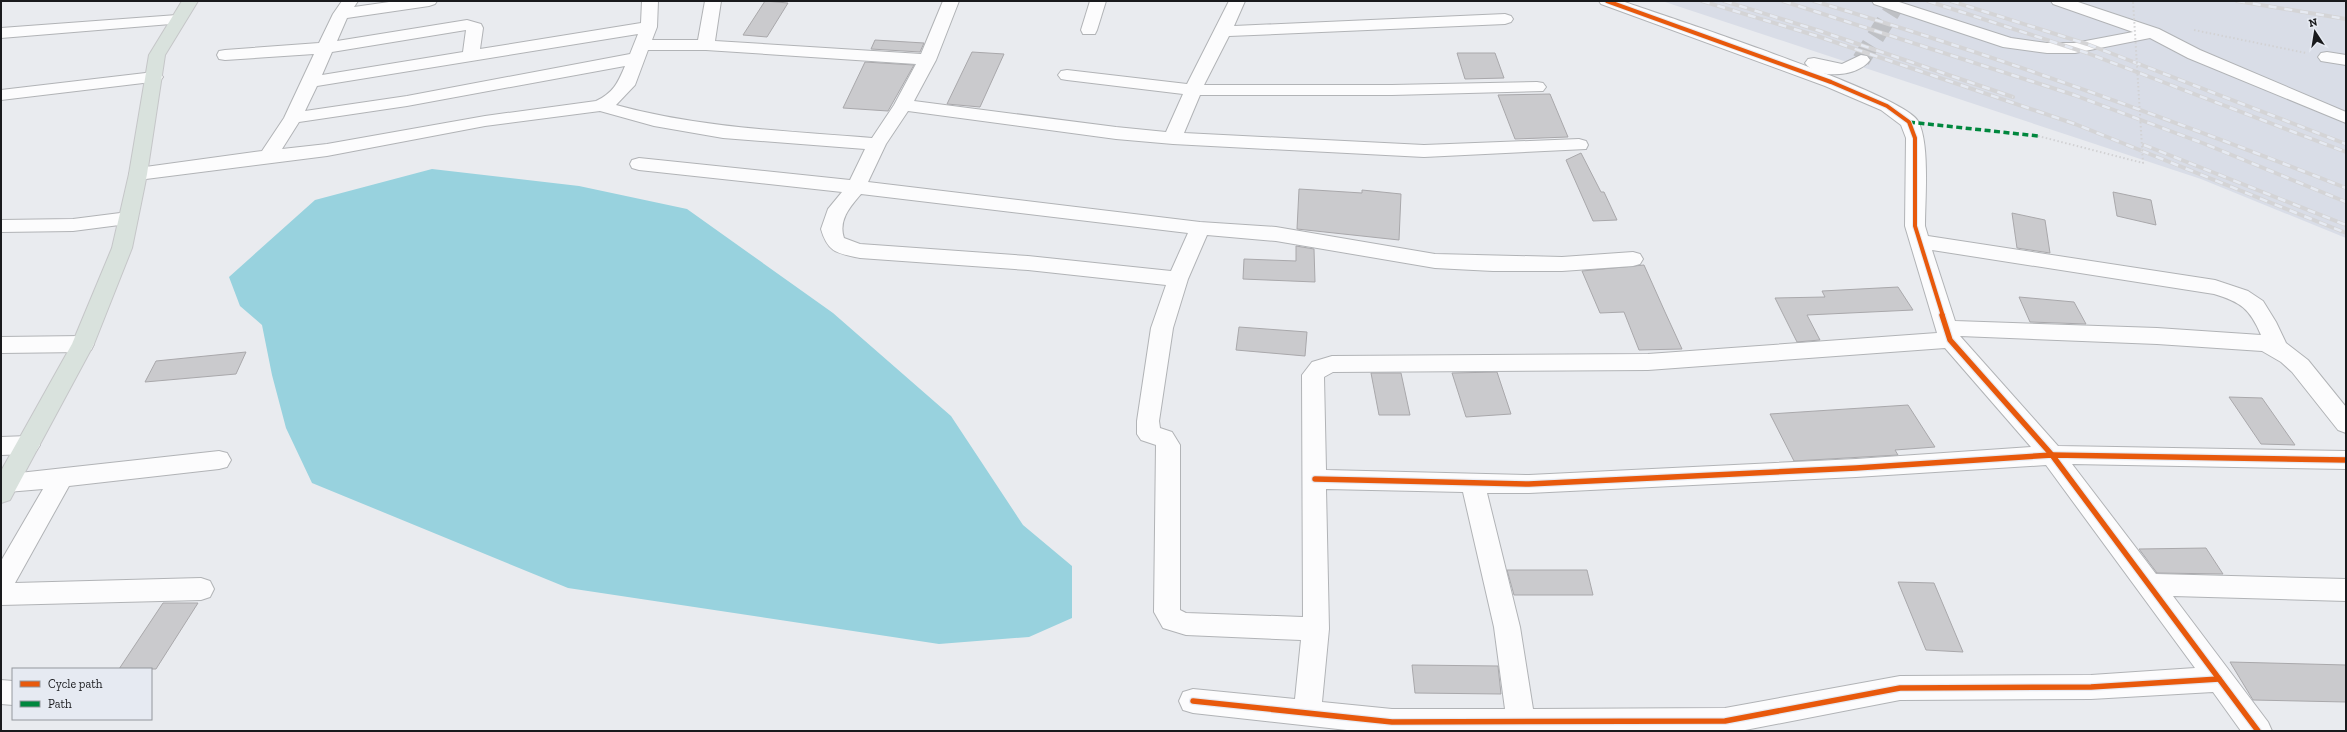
<svg xmlns="http://www.w3.org/2000/svg" width="2347" height="732" viewBox="0 0 2347 732" font-family="'Zilla Slab',serif">
	<style>
		.built { fill: #d9dde7 }
		.water { fill: #98d2de }
		.building { fill: #cacacd; stroke: #a9a8ab }
		.lines { fill: none; stroke-linecap: round; stroke-linejoin: round }
		.minor-tunnel { stroke: #bfc1c5; stroke-width: 18; stroke-dasharray: 18 9; stroke-linecap: butt }
		.minor-casing { stroke: #b1b3b6; stroke-width: 2 }
		.major-casing { stroke: #c5c6c8; stroke-width: 2 }
		.path { stroke: #d2d2d4; stroke-width: 2; stroke-dasharray: 1.5 2.5; stroke-linecap: butt }
		.minor { fill: #fcfcfd; fill-rule: evenodd }
		.major { fill: #d9e2dd; fill-rule: evenodd }
		.rail-casing { stroke: #d4d4d6; stroke-width: 4 }
		.rail { stroke: #e6eaf2; stroke-width: 2.5; stroke-dasharray: 8; stroke-linecap: butt }
		.path-bridge { stroke: #d2d2d4; stroke-width: 2; stroke-dasharray: 1.5 2.5; stroke-linecap: butt }
		.quiet { stroke: #00873e; stroke-width: 3.5; stroke-dasharray: 6 3.5; stroke-linecap: butt }
		.cycleway-far1-casing { stroke: #e6eaf2; stroke-width: 6 }
		.cycleway-casing { stroke: #e6eaf2; stroke-width: 8 }
		.cycleway-far1 { stroke: #e8590c; stroke-width: 4 }
		.cycleway { stroke: #e8590c; stroke-width: 5.5 }
	</style>
	<rect width="100%" height="100%" fill="#e9ebef"/>
	<polygon class="built" points="1662,1 2346,1 2346,238 2201,179"/>
	<polygon class="water" points="432,169 579,186 687,209 833,313 951,416 1023,525 1072,566 1072,618 1029,637 939,644 568,588 312,483 286,428 272,375 262,325 240,306 229,277 315,200"/>
	<g class="building">
		<polygon points="765,1 788,3 767,37 743,35"/>
		<polygon points="875,40 924,43 920,52 871,49"/>
		<polygon points="972,52 1004,54 980,107 947,104"/>
		<polygon points="1457,53 1495,53 1504,78 1465,79"/>
		<polygon points="865,62 914,65 888,111 843,108"/>
		<polygon points="1550,94 1568,137 1515,139 1498,95"/>
		<polygon points="1581,153 1601,192 1604,192 1617,220 1593,221 1566,160"/>
		<polygon points="1299,189 1362,193 1362,190 1401,194 1399,240 1297,229"/>
		<polygon points="2113,192 2151,200 2156,225 2117,216"/>
		<polygon points="2012,213 2045,220 2050,253 2017,248"/>
		<polygon points="1296,246 1314,249 1315,282 1243,279 1244,259 1296,261"/>
		<polygon points="1644,265 1665,312 1682,349 1639,350 1624,312 1600,313 1582,271"/>
		<polygon points="1898,287 1913,310 1807,315 1820,340 1797,342 1775,298 1825,297 1822,291"/>
		<polygon points="2019,297 2074,302 2086,324 2030,322"/>
		<polygon points="1239,327 1307,332 1305,356 1236,350"/>
		<polygon points="246,352 236,374 145,382 156,361"/>
		<polygon points="1497,372 1511,414 1466,417 1452,373"/>
		<polygon points="1371,373 1401,373 1410,415 1379,415"/>
		<polygon points="2229,397 2262,398 2295,445 2261,444"/>
		<polygon points="1908,405 1935,447 1895,450 1898,455 1794,461 1770,414"/>
		<polygon points="2206,548 2223,574 2157,573 2139,549"/>
		<polygon points="1507,570 1587,570 1593,595 1514,595"/>
		<polygon points="1898,582 1934,583 1963,652 1926,650"/>
		<polygon points="163,603 198,603 156,669 119,669"/>
		<polygon points="2230,662 2346,665 2346,702 2253,700"/>
		<polygon points="1412,665 1498,666 1501,694 1415,693"/>
	</g>
	<g class="lines">
		<polyline class="minor-tunnel" points="1861,60 1898,1"/>
		<defs>
			<g id="minor">
				<path d="M342,1h16l-4,6 42,-6h41l-2,3 -6,2 -82,12 -10,23 130,-21 14,4 2,4 -3,21 161,-26 1,-22h16l-1,26 -5,13h46l7,-39h16l-6,40 206,13 22,-53h16l-23,59 -22,41 202,26 50,5 17,-38 -116,-14 -6,-1 -3,-4 3,-4 6,-1 120,14 42,-83h16l-11,25 271,-12 6,2 2,3 -2,3 -6,2 -276,12 -25,49h188l145,-3 6,1 3,4 -3,4 -151,4h-192l-16,38 240,12 155,-6 7,2 2,4 -2,4 -162,8 -251,-13 -57,-5 -208,-28 -22,33 -18,38 332,40 76,5 159,27 127,3 71,-5 7,2 3,5 -3,5 -7,2 -71,5h-69l-58,-3 -159,-27 -69,-6 -19,44 -15,49 -14,93 1,7 12,4 8,13v165l6,3 117,4 -1,-242 10,-13 20,-6 316,-2 289,-21 -32,-107 1,-88 -5,-13 -20,-15 -56,-24 -224,-82 -2,-3h23c45,16 280,92 296,120 12,22 7,78 7,105l3,10 287,44 33,11 15,10 13,21 10,21 22,17 38,47v26l-8,-3 -46,-58 -11,-10 -19,-11 -105,-7 -197,-8 98,110 288,5v18l-274,-5 84,110 190,5v22l-173,-5 95,126 4,9h-31l-28,-39 -122,7 -191,1 -160,31h-384l-163,-18 -10,-3 -4,-9 4,-9 10,-3 102,10 6,-59 -115,-5 -23,-7 -9,-16 2,-167 -15,-5 -4,-6v-13l14,-93 15,-43 -138,-15 -168,-12c-23,-5 -32,-5 -39,-29l7,-20 14,-17 -203,-22 -7,-2 -2,-4 2,-4 7,-2 211,22 15,-31 -142,-11 -69,-12 -54,-15 -115,15 -158,30 -189,24 -7,-2 -2,-4 2,-4 7,-2 124,-17 22,-33 30,-64 -89,6 -6,-1 -2,-4 2,-4 6,-1 94,-7 14,-29zM466,30l-3,22 -141,23 10,-23zM638,34l-8,20 -223,42 -102,15 12,-25zM648,50h58l210,14 -22,41 -22,33c-86,-7 -172,-10 -256,-33l19,-20zM625,66c-7,17 -12,27 -29,35l-111,15 -158,28 -45,5 17,-27 108,-16zM861,194l327,39 -17,38 -143,-15 -168,-12 -16,-6c-6,-18 6,-31 17,-44zM1932,250l282,44c27,8 36,15 47,41l-104,-7 -202,-7zM1945,348l86,99 -175,12 -327,16 -203,-5 -2,-93 9,-5 315,-2zM2046,465l149,203 -104,7 -191,1 -175,32 -192,1 -13,-82 -33,-134h42l327,-16zM1326,489l137,3 31,135 11,82h-113l-70,-7 7,-73z"/>
				<polygon points="1090,1 1106,1 1097,30 1095,34 1083,34 1081,30"/>
				<polygon points="1872,1 1896,1 2011,38 2047,43 2075,43 2133,32 2053,4 2051,1 2075,1 2159,29 2200,50 2346,112 2346,123 2188,58 2150,38 2075,53 2047,53 2003,47 1874,4"/>
				<polygon points="177,15 183,17 185,20 183,23 1,38 1,28"/>
				<polygon points="2327,52 2346,55 2346,65 2321,61 2318,57 2321,53"/>
				<path d="M1861,55l6,1 3,4c-12,17 -53,20 -65,3l3,-4 6,-1 28,6z"/>
				<polygon points="154,72 160,73 163,77 160,81 1,100 1,90"/>
				<polygon points="128,212 135,213 138,218 135,223 73,231 1,232 1,220 73,219"/>
				<polygon points="83,336 91,338 94,344 91,350 83,352 1,353 1,337"/>
				<polygon points="28,436 36,439 40,445 36,451 28,454 1,455 1,437"/>
				<polygon points="219,451 227,453 231,460 227,467 219,469 69,486 15,583 201,578 210,581 214,589 210,597 201,600 1,605 1,561 43,489 7,492 1,491 1,475"/>
				<polygon points="1,680 13,681 13,705 1,704"/>
			</g>
			<polygon id="major" points="182,1 198,1 165,55 147,174 132,248 94,344 10,500 1,503 1,471 72,344 112,248 129,174 149,55"/>
		</defs>
		<use href="#minor" class="minor-casing"/>
		<use href="#major" class="major-casing"/>
		<polyline class="path" points="2194,30 2306,53"/>
		<use href="#minor" class="minor"/>
		<use href="#major" class="major"/>
		<defs>
			<g id="rail">
				<polyline points="1702,1 1817,36 2075,124 2346,233"/>
				<polyline points="1724,1 1820,31 2013,97"/>
				<polyline points="1783,1 2074,95 2205,144 2346,202"/>
				<path d="M1814,1c180,54 357,118 532,187"/>
				<polyline points="1928,1 2087,53 2346,152"/>
				<polyline points="1951,1 2087,44 2346,144"/>
				<polyline points="2237,1 2346,19"/>
				<polyline points="2144,145 2346,225"/>
			</g>
		</defs>
		<use href="#rail" class="rail-casing"/>
		<use href="#rail" class="rail"/>
		<polyline class="path-bridge" points="2038,136 2143,163 2133,1"/>
		<polyline class="quiet" points="1909,122 2038,136"/>
		<defs>
			<polyline id="cycleway-far1" points="1607,1 1831,82 1887,106 1909,122 1915,138 1915,226 1943,316"/>
			<g id="cycleway">
				<polyline points="1942,315 1950,340 2052,455 2258,731"/>
				<polyline points="1315,479 1529,484 1856,468 2052,455 2346,460"/>
				<polyline points="1193,701 1392,722 1725,721 1900,688 2091,687 2219,679"/>
			</g>
		</defs>
		<use href="#cycleway-far1" class="cycleway-far1-casing"/>
		<use href="#cycleway" class="cycleway-casing"/>
		<use href="#cycleway-far1" class="cycleway-far1"/>
		<use href="#cycleway" class="cycleway"/>
	</g>
	<rect width="2347" height="732" fill="none" stroke="#191a1d" stroke-width="4"/>
	<rect x="12" y="668" width="140" height="52" fill="#e6eaf2" stroke="#94979d"/>
	<rect x="20" y="681" width="20" height="6" fill="#e8590c" stroke="#94979d"/>
	<text x="48" y="688" font-size="12" fill="#191a1d">Cycle path</text>
	<rect x="20" y="701" width="20" height="6" fill="#00873e" stroke="#94979d"/>
	<text x="48" y="708" font-size="12" fill="#191a1d">Path</text>
	<g transform="translate(2315 32) rotate(348)" stroke="#e6eaf2" stroke-width="3" paint-order="stroke">
	<path d="M0-3L7 15L0 10L-7 15Z" fill="#191a1d"/>
	<text y="-6" font-size="11" font-weight="bold" text-anchor="middle" fill="#191a1d">N</text>
	</g>
</svg>
